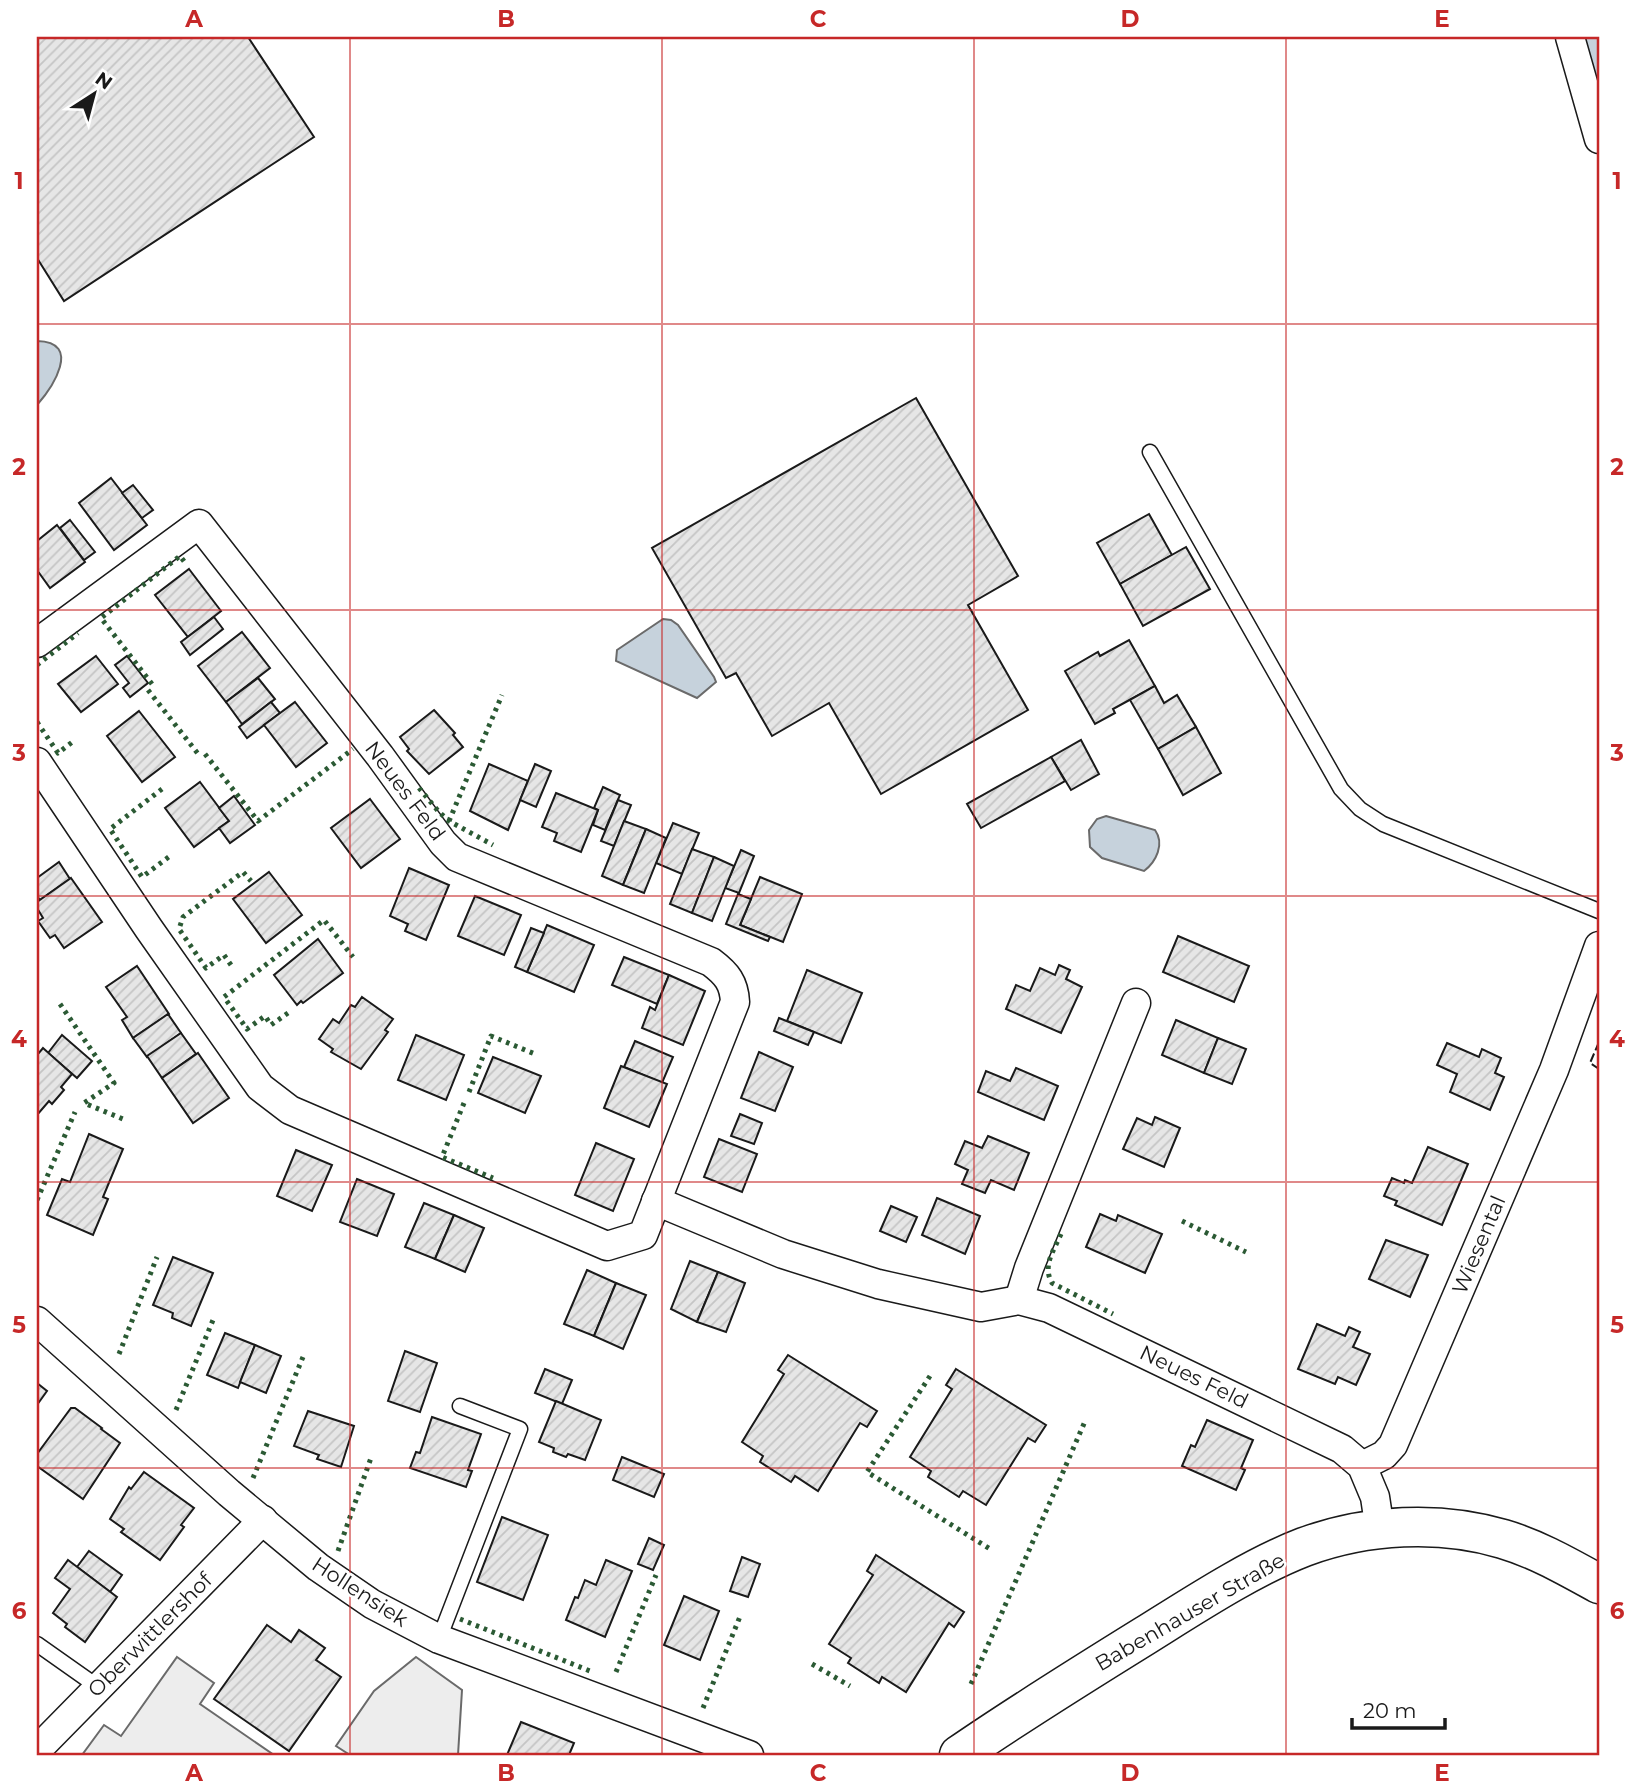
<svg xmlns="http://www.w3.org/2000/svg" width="1636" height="1792" viewBox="0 0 1636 1792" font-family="Montserrat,sans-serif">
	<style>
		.parking { fill: #ededed; stroke: #6a6a6a; stroke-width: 2 }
		.water { fill: #c6d2dc; stroke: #6a6a6a; stroke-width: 2 }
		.building { fill: url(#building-hatch); stroke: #1a1a1a; stroke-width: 2 }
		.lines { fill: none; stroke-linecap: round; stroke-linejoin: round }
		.lane-casing { stroke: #1a1a1a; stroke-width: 17 }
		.street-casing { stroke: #1a1a1a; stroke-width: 31 }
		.secondary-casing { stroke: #1a1a1a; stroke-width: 41 }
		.lane { stroke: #fff; stroke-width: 14 }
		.street { stroke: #fff; stroke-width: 28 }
		.secondary { stroke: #fff; stroke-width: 38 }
		.hedge { stroke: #2b5a34; stroke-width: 5; stroke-dasharray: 3.5 5; stroke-linecap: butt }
		.fence { stroke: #1a1a1a; stroke-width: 2; stroke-dasharray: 9 3.5; stroke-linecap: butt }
		.grid { fill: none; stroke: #c62828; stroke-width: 2; stroke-opacity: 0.55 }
		.labels { text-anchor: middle; stroke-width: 5; stroke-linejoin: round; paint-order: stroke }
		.street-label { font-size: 21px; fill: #1a1a1a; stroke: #fff }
		.neatline { fill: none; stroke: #c62828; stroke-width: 2.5 }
		.grid-label { font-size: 23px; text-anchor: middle; font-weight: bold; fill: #c62828 }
	</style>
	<defs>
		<pattern id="building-hatch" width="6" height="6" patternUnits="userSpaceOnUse" patternTransform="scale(1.75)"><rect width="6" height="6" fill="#e6e6e6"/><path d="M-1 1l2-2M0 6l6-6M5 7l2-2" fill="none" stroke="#c5c5c5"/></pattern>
	</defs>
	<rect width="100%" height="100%" fill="#fff"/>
	<g class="parking">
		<polygon points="177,1657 214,1683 200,1704 274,1755 82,1755 104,1725 121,1736"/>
		<polygon points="416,1657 462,1690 458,1755 350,1755 336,1746 374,1691"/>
	</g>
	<g class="water">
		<polygon points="1584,37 1599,37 1599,89"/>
		<path d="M37,341c46,1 15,47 0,64z"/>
		<polygon points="663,619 671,620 678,625 714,677 716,682 697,698 616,661 617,650"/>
		<path d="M1106,816l49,14c10,14 1,32 -11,41l-42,-13 -12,-11 -1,-17 8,-11z"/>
	</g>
	<g class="building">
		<polygon points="37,37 248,37 314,137 64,301 37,258"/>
		<polygon points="916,398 1018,576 968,605 1028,710 881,794 829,703 772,736 736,673 726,678 652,548"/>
		<polygon points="111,478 147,525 114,550 79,503"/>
		<polygon points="133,485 153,510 142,518 122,493"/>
		<polygon points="1149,514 1172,555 1120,584 1097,543"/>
		<polygon points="70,520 95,552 84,560 60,528"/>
		<polygon points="57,525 85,562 50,588 37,570 37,541"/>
		<polygon points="1186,547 1210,589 1143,626 1120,584"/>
		<polygon points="189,569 221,611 188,637 155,595"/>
		<polygon points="214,617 223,629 190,655 181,642"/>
		<polygon points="242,632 270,668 226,702 198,666"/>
		<polygon points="1129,640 1155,686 1113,709 1115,713 1095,724 1065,671 1098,652 1100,656"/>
		<polygon points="96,656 118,684 81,712 58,684"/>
		<polygon points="127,656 148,683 130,697 123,688 129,683 115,665"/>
		<polygon points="258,678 275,699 242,724 226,702"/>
		<polygon points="1155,686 1164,703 1177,695 1196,727 1158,749 1130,700"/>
		<polygon points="271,702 280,713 247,738 239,727"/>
		<polygon points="295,702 327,743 296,767 264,725"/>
		<polygon points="434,710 455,733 453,735 463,747 429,774 407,751 409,749 400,737"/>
		<polygon points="139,711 175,757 142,782 107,736"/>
		<polygon points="1196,727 1221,773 1183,795 1158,749"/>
		<polygon points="1081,740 1099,774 1071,790 1051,757"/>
		<polygon points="1051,757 1065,781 981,828 967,804"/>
		<polygon points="489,764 528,781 508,830 470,811"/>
		<polygon points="535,764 551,771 536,807 520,800"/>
		<polygon points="200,782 229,821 194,847 165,808"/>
		<polygon points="603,787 620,795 605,830 593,825 598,810 594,808"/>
		<polygon points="556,793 598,810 581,852 554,841 557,833 542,827"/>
		<polygon points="234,796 255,825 230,843 219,828 229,821 219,808"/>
		<polygon points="370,799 400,839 361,868 331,828"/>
		<polygon points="618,800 631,805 614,846 601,841"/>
		<polygon points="624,821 646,829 623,885 602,876"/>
		<polygon points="673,823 699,833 682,874 656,863"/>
		<polygon points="646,829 666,838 644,893 623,885"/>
		<polygon points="692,849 714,857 692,913 670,904"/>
		<polygon points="741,850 754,856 739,893 725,888"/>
		<polygon points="714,857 734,866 712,921 692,913"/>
		<polygon points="59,862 70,879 40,900 37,896 37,878"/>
		<polygon points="409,868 449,885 426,940 405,931 408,924 390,916"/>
		<polygon points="269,872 302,915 266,943 233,899"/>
		<polygon points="760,877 802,894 783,942 740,925"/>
		<polygon points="71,878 102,922 64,948 55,935 50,938 38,921 43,918 37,908 37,902"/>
		<polygon points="738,894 751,899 740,925 770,937 768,941 726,924"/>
		<polygon points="475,896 521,915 504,955 458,936"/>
		<polygon points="547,925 594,945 574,992 527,972"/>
		<polygon points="531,928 544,933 527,972 515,967"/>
		<polygon points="1178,936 1249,966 1234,1002 1163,972"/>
		<polygon points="318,939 343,973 303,1003 301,1001 297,1005 274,975"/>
		<polygon points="624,957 669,975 657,1004 612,985"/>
		<polygon points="1059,965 1070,970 1066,979 1082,987 1061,1033 1006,1009 1016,985 1030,991 1040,968 1055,975"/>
		<polygon points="137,966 169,1014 133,1038 122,1020 127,1017 106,987"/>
		<polygon points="807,970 862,993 841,1043 787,1021"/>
		<polygon points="669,975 705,991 683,1045 642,1028 650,1007 655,1010"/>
		<polygon points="362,997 393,1019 385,1030 388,1032 361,1069 331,1052 333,1049 319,1039 333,1019 339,1023 351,1005 355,1007"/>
		<polygon points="168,1014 181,1033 147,1057 133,1038"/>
		<polygon points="779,1018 814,1032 808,1045 774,1031"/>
		<polygon points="1176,1020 1218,1038 1204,1073 1162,1055"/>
		<polygon points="181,1033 196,1054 162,1078 147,1056"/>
		<polygon points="62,1035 92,1061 77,1078 48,1053"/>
		<polygon points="416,1035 464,1055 446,1100 398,1080"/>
		<polygon points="1218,1038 1246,1049 1232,1084 1204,1073"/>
		<polygon points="635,1041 673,1057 662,1083 624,1067"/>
		<polygon points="1447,1043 1479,1057 1482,1049 1501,1058 1495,1073 1504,1077 1490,1110 1450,1092 1457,1074 1437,1065"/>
		<polygon points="43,1048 72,1074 61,1087 64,1090 52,1104 49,1101 37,1115 37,1055"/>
		<polygon points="759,1052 793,1067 775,1111 741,1098"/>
		<polygon points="198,1053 229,1098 193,1123 162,1078"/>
		<polygon points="493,1057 541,1076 525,1113 478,1093"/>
		<polygon points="621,1066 667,1084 649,1127 604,1108"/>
		<polygon points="1016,1068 1058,1086 1044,1120 978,1092 986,1071 1010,1081"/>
		<polygon points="740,1114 762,1123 754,1144 731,1136"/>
		<polygon points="1155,1117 1180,1128 1164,1167 1123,1149 1137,1118 1152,1125"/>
		<polygon points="89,1134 123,1149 103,1197 108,1199 93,1235 47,1215 62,1179 70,1182"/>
		<polygon points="988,1136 1029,1153 1014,1190 991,1180 985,1193 962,1184 968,1170 955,1164 965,1141 982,1148"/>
		<polygon points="719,1139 757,1154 742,1192 704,1177"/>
		<polygon points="596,1143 634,1159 613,1211 575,1195"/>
		<polygon points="1428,1147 1468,1164 1442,1225 1395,1205 1397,1201 1384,1196 1392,1178 1404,1183 1405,1180 1412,1183"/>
		<polygon points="296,1150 332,1165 312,1211 277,1196"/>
		<polygon points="357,1179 394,1194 377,1236 340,1222"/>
		<polygon points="937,1198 980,1216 965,1254 922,1235"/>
		<polygon points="424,1203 454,1215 435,1259 405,1247"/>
		<polygon points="891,1206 917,1217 906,1242 880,1231"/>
		<polygon points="1100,1214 1116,1221 1118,1215 1162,1234 1145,1273 1086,1247"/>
		<polygon points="454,1215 484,1228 465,1272 435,1259"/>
		<polygon points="1386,1240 1428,1255 1410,1297 1369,1279"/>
		<polygon points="173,1257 213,1273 191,1326 172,1318 173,1313 153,1305"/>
		<polygon points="690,1261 718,1272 697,1322 671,1309"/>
		<polygon points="587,1270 616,1283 594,1336 564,1324"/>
		<polygon points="718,1272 745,1283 726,1332 697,1322"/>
		<polygon points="616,1283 646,1295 623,1349 594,1336"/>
		<polygon points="1317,1324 1345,1336 1349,1327 1360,1332 1353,1347 1370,1354 1356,1385 1338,1377 1335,1384 1298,1369"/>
		<polygon points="225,1333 255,1345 238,1388 207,1375"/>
		<polygon points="255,1345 281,1356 266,1393 240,1382"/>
		<polygon points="405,1351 437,1363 420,1412 388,1401"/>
		<polygon points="788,1355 877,1411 867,1427 860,1423 818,1491 795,1476 791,1482 760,1462 763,1456 742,1442 784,1374 778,1370"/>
		<polygon points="545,1369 572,1380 562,1404 535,1393"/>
		<polygon points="956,1369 1046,1425 1035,1442 1028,1438 986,1505 963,1491 959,1497 928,1477 931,1471 910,1457 952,1389 946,1385"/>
		<polygon points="37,1383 47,1391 37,1405"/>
		<polygon points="556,1401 601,1420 585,1460 568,1454 566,1457 553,1452 554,1448 539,1442"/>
		<polygon points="71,1408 75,1408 102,1428 101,1429 120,1443 83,1499 37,1466 37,1454"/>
		<polygon points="308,1411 354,1426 341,1467 317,1459 319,1455 294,1446"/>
		<polygon points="432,1417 481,1434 468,1470 472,1471 466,1487 410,1468 416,1452 420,1453"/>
		<polygon points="1207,1420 1253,1440 1241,1468 1245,1470 1236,1490 1182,1466 1191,1445 1195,1447"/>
		<polygon points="622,1457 664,1474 654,1497 613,1480"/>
		<polygon points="144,1472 194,1508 181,1525 184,1527 160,1560 121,1532 124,1529 110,1519 129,1487 131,1489"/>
		<polygon points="502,1517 548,1535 523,1600 477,1582"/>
		<polygon points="649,1538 664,1545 653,1570 638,1564"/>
		<polygon points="89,1551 122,1575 110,1592 77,1567"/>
		<polygon points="876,1555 964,1612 954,1627 949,1623 906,1692 882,1677 879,1683 848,1663 851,1658 829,1644 873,1575 867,1571"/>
		<polygon points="742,1557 760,1564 748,1597 730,1591"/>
		<polygon points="68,1560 117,1597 85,1642 65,1627 67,1624 53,1613 70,1589 55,1578"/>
		<polygon points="606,1560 632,1571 605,1637 566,1620 575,1597 578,1598 585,1580 596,1585"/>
		<polygon points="684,1596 719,1611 700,1660 664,1645"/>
		<polygon points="267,1625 291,1642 299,1630 325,1648 316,1660 341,1677 289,1751 214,1699"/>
		<polygon points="521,1722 574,1743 569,1755 507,1755"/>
	</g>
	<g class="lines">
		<defs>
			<g id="lane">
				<polyline points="1150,452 1341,789 1360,809 1383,824 1599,911"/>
				<polyline points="439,1639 520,1429 460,1406"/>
				<polyline points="37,1644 98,1687"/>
			</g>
			<g id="street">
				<polyline points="1570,37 1599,139"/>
				<path d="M37,643l162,-119 181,232 63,87 14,14 254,105c16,12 23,21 24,40l-92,233 -36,11 -317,-136 -30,-23 -111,-158 -112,-167"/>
				<polyline points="656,1201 783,1254 878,1284 981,1307 1019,1300 1049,1308 1342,1449 1362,1466 1375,1497 1380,1530"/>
				<polyline points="1019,1300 1029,1268 1136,1003"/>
				<polyline points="37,1321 229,1493 318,1567 372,1604 439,1639 749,1755"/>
				<polyline points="1362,1466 1384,1455 1393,1445 1554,1070 1599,946"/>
				<polyline points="37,1750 263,1520"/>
			</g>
			<path id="secondary" d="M959,1755c61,-42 124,-81 187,-120 48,-30 106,-68 158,-88 62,-23 136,-27 199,-8 34,10 65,28 96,45"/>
		</defs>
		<use href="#lane" class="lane-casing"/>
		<use href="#street" class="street-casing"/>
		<use href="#secondary" class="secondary-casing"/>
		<use href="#lane" class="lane"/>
		<use href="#street" class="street"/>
		<use href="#secondary" class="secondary"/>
		<g class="hedge">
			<polyline points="37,665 78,633"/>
			<polyline points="152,684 101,618 180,556 186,564"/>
			<polyline points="148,690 199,755"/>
			<polyline points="37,722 58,753 75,740"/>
			<polyline points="205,754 258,821 353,749"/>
			<polyline points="419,788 439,812 449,821 493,845"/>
			<polyline points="162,789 110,829 142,877 170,856"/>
			<polyline points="449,821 502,695"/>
			<polyline points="231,965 224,955 206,968 179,929 183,917 243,872 251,881"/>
			<polyline points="60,1004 114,1083 84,1103 123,1119"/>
			<polyline points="288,1013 271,1025 265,1016 247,1029 224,997 324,920 353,957"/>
			<polyline points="469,1092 491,1036 535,1054"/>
			<polyline points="464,1103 442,1157 493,1178"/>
			<polyline points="37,1200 75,1112"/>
			<polyline points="1182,1221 1246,1252"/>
			<path d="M1061,1234c-7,16 -19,32 -9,49l61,31"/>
			<polyline points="119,1354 157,1257"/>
			<polyline points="930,1376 867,1472 990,1549"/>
			<polyline points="176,1410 213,1320"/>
			<polyline points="253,1478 303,1357"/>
			<polyline points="338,1551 372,1455"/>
			<polyline points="460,1619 590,1671"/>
			<polyline points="812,1664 850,1686"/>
			<polyline points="616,1672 656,1575"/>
			<polyline points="971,1684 1086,1419"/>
			<polyline points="703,1708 741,1614"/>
		</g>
		<polyline class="fence" points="1599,1042 1590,1063 1599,1069"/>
	</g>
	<path class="grid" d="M350,37v1718M662,37v1718M974,37v1718M1286,37v1718M37,324h1562M37,610h1562M37,896h1562M37,1182h1562M37,1468h1562"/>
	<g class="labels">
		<g class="street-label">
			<text transform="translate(405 791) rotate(53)" y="7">Neues Feld</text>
			<text transform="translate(1479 1245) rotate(-67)" y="7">Wiesental</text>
			<text transform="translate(1194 1377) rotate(26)" y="7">Neues Feld</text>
			<text transform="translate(360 1592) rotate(33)" y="7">Hollensiek</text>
			<text transform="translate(1190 1612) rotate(-30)" y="7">Babenhauser Straße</text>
			<text transform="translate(150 1635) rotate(-45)" y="7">Oberwittlershof</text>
		</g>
	</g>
	<rect width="1636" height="1792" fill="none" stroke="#ffffff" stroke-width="77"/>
	<g transform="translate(94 94) rotate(36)" stroke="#ffffff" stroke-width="5" paint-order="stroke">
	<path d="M0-5L12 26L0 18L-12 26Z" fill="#1a1a1a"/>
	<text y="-10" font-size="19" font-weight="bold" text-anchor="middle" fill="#1a1a1a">N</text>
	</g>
	<path d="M1352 1718v10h93v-10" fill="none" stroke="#1a1a1a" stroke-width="3.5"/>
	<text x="1363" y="1718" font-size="21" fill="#1a1a1a" stroke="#ffffff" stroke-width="5" paint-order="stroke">20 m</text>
	<rect x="38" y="38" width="1560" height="1716" class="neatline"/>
	<g class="grid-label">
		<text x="194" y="27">A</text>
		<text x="506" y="27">B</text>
		<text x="818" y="27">C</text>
		<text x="1130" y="27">D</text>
		<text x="1442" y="27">E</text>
		<text x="19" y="189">1</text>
		<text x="1617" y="189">1</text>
		<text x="19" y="475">2</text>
		<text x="1617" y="475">2</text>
		<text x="19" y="761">3</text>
		<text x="1617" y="761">3</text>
		<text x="19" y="1047">4</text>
		<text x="1617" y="1047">4</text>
		<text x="19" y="1333">5</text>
		<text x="1617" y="1333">5</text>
		<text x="19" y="1619">6</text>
		<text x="1617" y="1619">6</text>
		<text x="194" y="1781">A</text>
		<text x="506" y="1781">B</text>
		<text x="818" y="1781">C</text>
		<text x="1130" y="1781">D</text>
		<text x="1442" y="1781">E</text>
	</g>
</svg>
